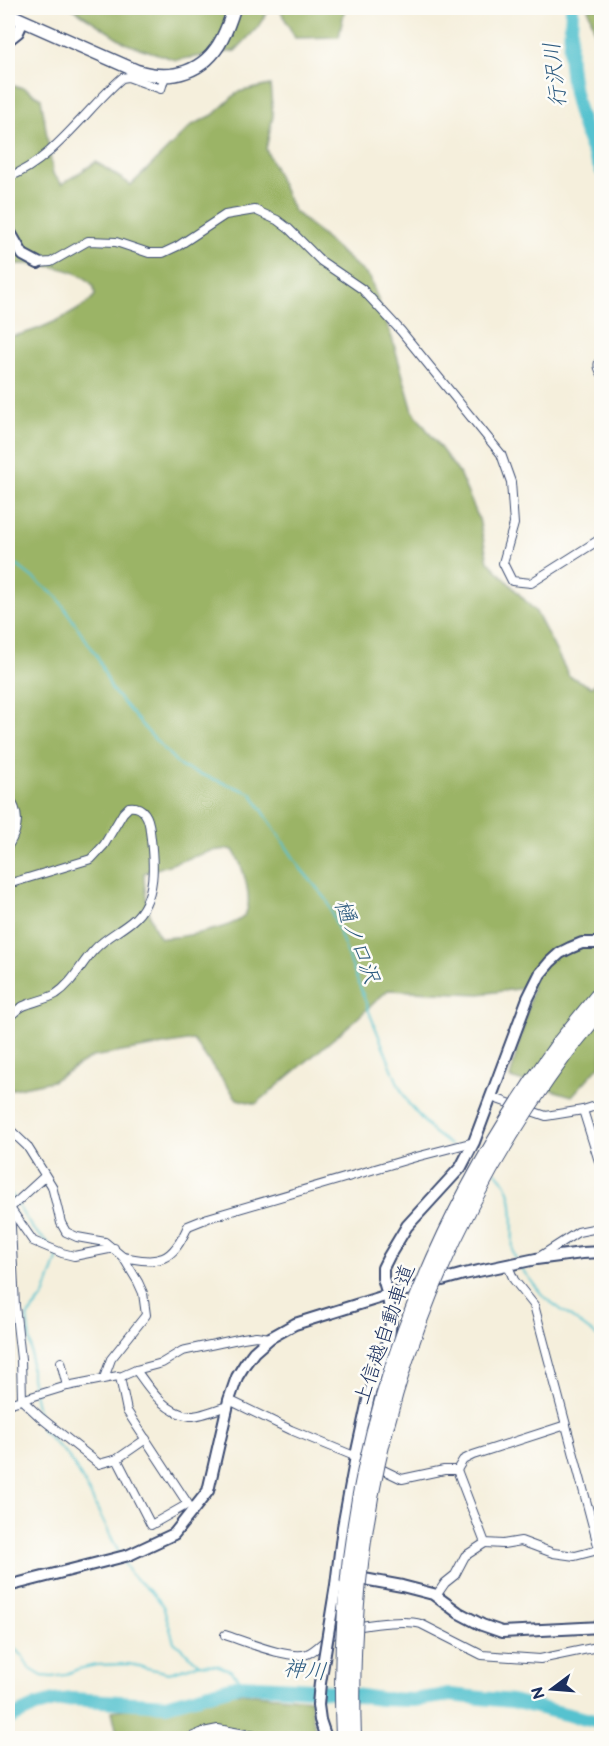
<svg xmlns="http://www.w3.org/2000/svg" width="609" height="1746" viewBox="0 0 609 1746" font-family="'Balsamiq Sans','Klee One',sans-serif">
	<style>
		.forest { fill: #9bb466; stroke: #5b7262; stroke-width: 1.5; fill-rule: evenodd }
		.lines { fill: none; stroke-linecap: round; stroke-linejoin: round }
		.stream { stroke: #56c2cf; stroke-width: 2 }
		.river { stroke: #56c2cf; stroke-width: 14 }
		.street-casing { stroke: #3c4c71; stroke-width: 10 }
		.secondary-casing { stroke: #3c4c71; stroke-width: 14 }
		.primary-casing { stroke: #3c4c71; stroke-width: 15 }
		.highway-casing { stroke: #3c4c71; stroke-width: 16 }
		.street { stroke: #fff; stroke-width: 8 }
		.secondary { stroke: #fff; stroke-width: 10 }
		.primary { stroke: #fff; stroke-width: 12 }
		.highway { stroke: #fff; stroke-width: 14 }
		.secondary-bridge-casing { stroke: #3c4c71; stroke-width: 14; stroke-linecap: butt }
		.highway-bridge-casing { stroke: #3c4c71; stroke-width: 16; stroke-linecap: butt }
		.secondary-bridge { stroke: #fff; stroke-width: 10 }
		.highway-bridge { stroke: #fff; stroke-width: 14 }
		.labels { text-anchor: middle; stroke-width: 5; stroke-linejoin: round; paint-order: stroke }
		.street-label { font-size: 21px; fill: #1b2f5e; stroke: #fdfcf7 }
		.water-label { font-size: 22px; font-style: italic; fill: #2d5b80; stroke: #fdfcf7 }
	</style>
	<rect width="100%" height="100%" fill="#fdfcf7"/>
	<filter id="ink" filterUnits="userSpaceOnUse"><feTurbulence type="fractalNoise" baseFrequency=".0167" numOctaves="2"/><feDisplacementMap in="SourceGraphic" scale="12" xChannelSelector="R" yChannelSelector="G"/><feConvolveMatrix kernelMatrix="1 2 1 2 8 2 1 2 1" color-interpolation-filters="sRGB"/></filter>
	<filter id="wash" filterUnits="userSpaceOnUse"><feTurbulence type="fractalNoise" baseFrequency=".008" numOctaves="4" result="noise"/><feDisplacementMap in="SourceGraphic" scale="24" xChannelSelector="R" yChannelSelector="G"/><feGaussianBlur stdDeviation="1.35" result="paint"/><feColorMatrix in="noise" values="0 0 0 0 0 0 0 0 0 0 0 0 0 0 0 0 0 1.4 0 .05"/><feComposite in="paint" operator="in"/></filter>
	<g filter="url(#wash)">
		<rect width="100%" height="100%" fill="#f5efdc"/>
		<g class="forest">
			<polygon points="72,8 270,8 258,27 235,51 176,60 127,44"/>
			<polygon points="279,8 345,8 339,37 295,38"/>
			<polygon points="588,8 601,8 601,53"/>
			<path d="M8,85l16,3 17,10 12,76 9,10 34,-22 35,23 61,-60 21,-10 25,-23 32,-7 3,31 -7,33 27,61 77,68 22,60 21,73 46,62 20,46 9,42 48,51 33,64 22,11 10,-8v385l-29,32 -62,-18 23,-91 -53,7 -92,-4 -36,33 -96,81 -19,-5 -44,-59 -101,17 -40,24 -44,9v-754c20,0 76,-25 87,-41 0,-1 -1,-9 -2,-9 -13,-20 -65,-24 -85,-21zM228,849l5,1c9,13 23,54 10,67 -13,12 -64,21 -82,21 -12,-13 -17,-48 -17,-65l67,-22z"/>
			<polygon points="230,1692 310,1699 315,1729 319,1738 103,1738 117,1733 112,1711"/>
		</g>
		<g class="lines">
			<g class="stream">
				<polyline points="8,558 57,597 97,656 112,690 147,731 181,767 251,793 301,869 327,900 372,1019 399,1086 408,1103 433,1132 450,1145"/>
				<path d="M496,1172c23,19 15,53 17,80l3,7"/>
				<polyline points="8,1191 15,1199"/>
				<polyline points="17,1204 32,1228 49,1244"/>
				<polyline points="520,1267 544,1297 602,1340"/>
				<polyline points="38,1412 31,1377 31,1349 27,1317 44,1296 57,1259 57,1253"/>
				<polyline points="40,1420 43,1431 68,1456 85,1484 119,1553"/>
				<polyline points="123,1561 131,1574 158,1599 163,1606 174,1642 199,1664"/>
				<polyline points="8,1644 22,1655 29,1668 42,1676 52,1677 64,1675 78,1669 96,1665 129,1664 169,1673 199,1664 216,1665 230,1670 240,1679 239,1685"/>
			</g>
			<g class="river">
				<path d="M572,8c0,18 -4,37 -2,56 3,37 15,73 32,107"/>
				<polyline points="8,1719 36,1706 54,1701 72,1699 166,1705 239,1685 312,1689 381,1699 413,1700 450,1695 512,1701 602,1723"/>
			</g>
		</g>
	</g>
	<g filter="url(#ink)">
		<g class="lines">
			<defs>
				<g id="street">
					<path d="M8,177c44,-15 79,-69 114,-99l6,-1 33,12 4,-13"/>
					<polyline points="38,263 51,262 88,241 116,242 149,253 163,253 178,246 225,215 255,210 277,220 289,229 321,261 362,289 401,331 501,454 511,482 514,524 503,563 512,581 531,583 602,538"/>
					<path d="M601,358c-4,6 -3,10 1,16"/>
					<path d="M8,797c13,16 11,32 0,49"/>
					<path d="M8,884l83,-25 13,-14 19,-32 6,-6c15,-2 20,11 21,24 4,30 8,69 -18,90 -12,10 -27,17 -37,28 -14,14 -21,33 -39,45 -9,5 -20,7 -30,11 -7,2 -13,9 -18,13"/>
					<polyline points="491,1097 546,1116 583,1110 602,1104"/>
					<polyline points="583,1110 602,1171"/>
					<polyline points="8,1128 27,1146 52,1186 61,1223 66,1232 77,1237 105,1242 123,1257 138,1282 143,1293 146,1315 111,1359 104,1378"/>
					<polyline points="10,1208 15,1306 21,1359 22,1400 40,1417 99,1464 117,1459 146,1439"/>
					<polyline points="10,1208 33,1241 62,1253 74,1256 114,1248"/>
					<polyline points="10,1208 45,1176"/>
					<path d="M123,1257c36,7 49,6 65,-31l20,-8 208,-61 58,-15"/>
					<polyline points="539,1257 578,1232 593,1229 602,1225"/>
					<polyline points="508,1266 514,1280 534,1305 599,1549"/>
					<polyline points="61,1362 67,1386"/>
					<path d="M136,1370c13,18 29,44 54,46 9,1 28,-7 37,-10"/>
					<polyline points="229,1400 291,1430 359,1458"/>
					<polyline points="8,1404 67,1386 118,1376 120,1377 136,1370 162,1363 182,1351 243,1338 256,1336 270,1338"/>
					<polyline points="566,1425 473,1455 463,1460 457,1470 485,1543 503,1544 521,1541 553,1553 575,1556 602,1549"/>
					<polyline points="117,1459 151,1525 188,1504 127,1411 120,1377"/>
					<polyline points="375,1466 402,1479 444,1470 457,1470"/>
					<polyline points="436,1596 445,1583 455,1575 465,1556 485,1543"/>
					<path d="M225,1635c19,6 64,25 82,19 10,-4 18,-15 27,-20 16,-9 69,-15 87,-10l61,31 58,4 62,-13"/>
					<polyline points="189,1738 203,1732 218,1729 267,1738"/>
				</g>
				<g id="secondary">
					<polyline points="8,40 18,32 23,21"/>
					<polyline points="8,229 23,255 38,263"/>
					<polyline points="353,1577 402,1586 433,1594 459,1613 482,1625 502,1632 602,1627"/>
					<polyline points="336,1585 343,1527 357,1451 369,1396 389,1338 391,1321 388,1295 383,1278 383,1268 389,1256 407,1226 461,1167 474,1142 528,998 540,974 550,962 560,953 570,948 582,943 602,943"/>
					<polyline points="8,1586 129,1555 174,1534 208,1491 229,1400 237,1377 245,1364 254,1352 270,1338 295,1324 388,1295 464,1274 536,1259 582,1253 602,1252"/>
				</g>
				<path id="primary" d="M8,14l129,57c35,11 68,1 85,-32 5,-10 9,-21 12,-31"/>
				<g id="highway">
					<polyline points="558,1044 602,990"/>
					<polyline points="567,1052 602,1009"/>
				</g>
			</defs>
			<use href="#street" class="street-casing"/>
			<use href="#secondary" class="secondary-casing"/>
			<use href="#primary" class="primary-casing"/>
			<use href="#highway" class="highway-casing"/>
			<use href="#street" class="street"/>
			<use href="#secondary" class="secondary"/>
			<use href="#primary" class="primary"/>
			<use href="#highway" class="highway"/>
			<defs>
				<polyline id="secondary-bridge" points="328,1738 325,1735 320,1720 318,1705 320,1683 336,1585"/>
				<g id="highway-bridge">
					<path d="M343,1738c-11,-257 65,-486 215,-694"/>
					<path d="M354,1738c-9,-254 62,-481 213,-686"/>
				</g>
			</defs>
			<use href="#secondary-bridge" class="secondary-bridge-casing"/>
			<use href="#highway-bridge" class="highway-bridge-casing"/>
			<use href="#secondary-bridge" class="secondary-bridge"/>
			<use href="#highway-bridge" class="highway-bridge"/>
		</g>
	</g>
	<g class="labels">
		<g class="street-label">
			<text transform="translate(384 1334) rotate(-71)" y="7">上信越自動車道</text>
		</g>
		<g class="water-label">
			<text transform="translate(554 75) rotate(-96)" y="8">行沢川</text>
			<text transform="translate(358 941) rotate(69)" y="8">樋ノ口沢</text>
			<text transform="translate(305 1669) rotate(5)" y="8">神川</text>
		</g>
	</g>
	<rect width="609" height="1746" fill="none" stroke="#fdfcf7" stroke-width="30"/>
	<g transform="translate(552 1689) rotate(254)" stroke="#fdfcf7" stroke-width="4.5" paint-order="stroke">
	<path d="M0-4.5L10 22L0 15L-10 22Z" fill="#1b2f5e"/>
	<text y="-9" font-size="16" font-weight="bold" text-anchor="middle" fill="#1b2f5e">N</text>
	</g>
</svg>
